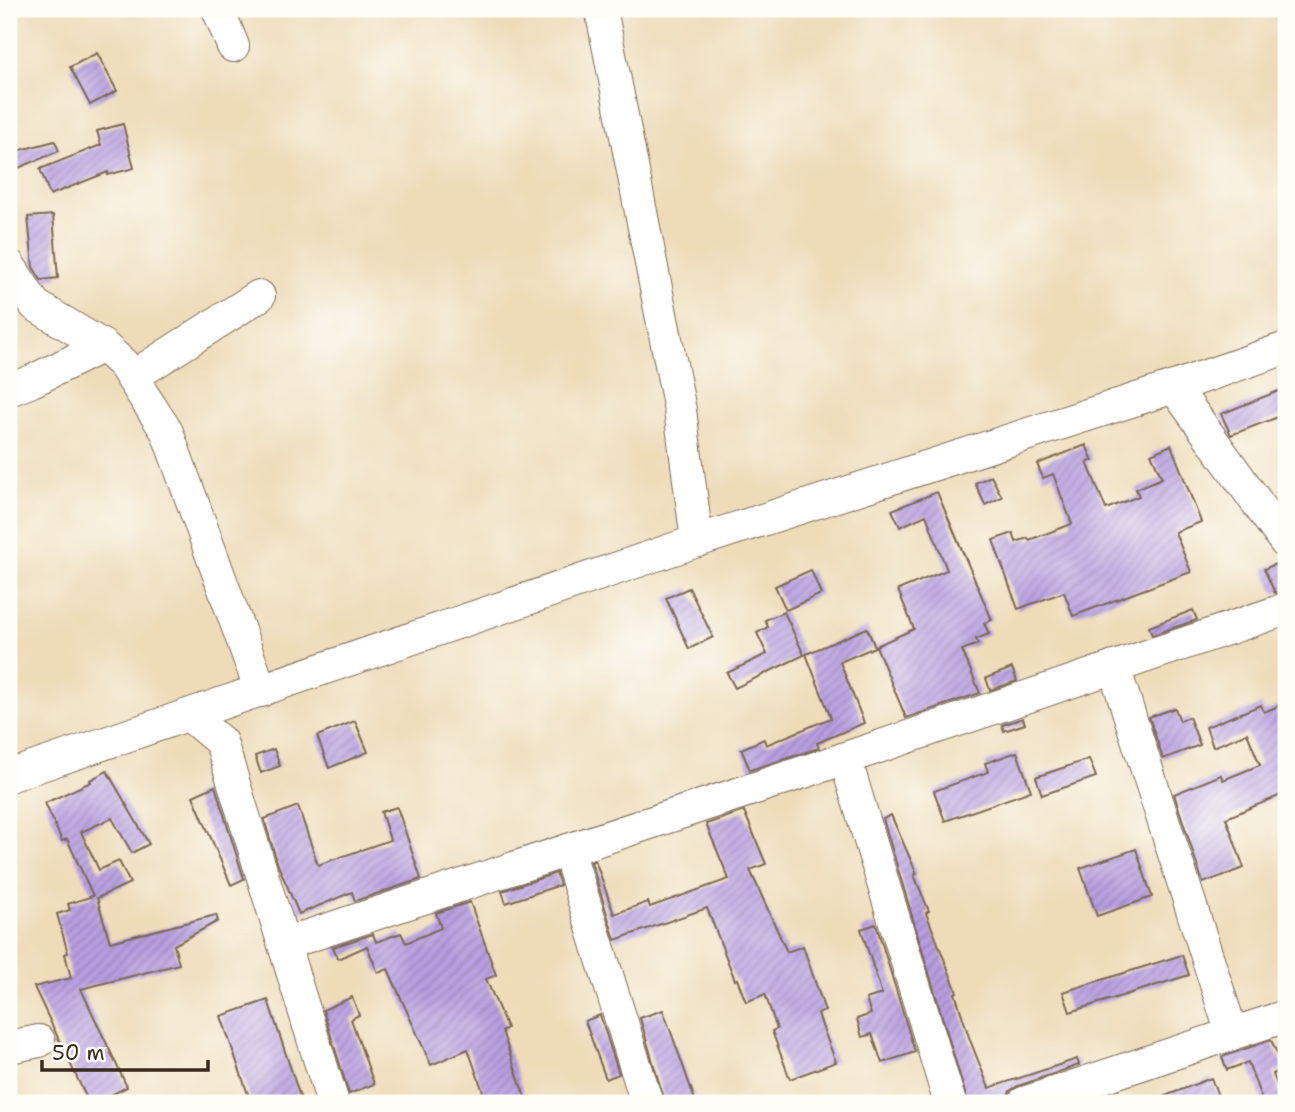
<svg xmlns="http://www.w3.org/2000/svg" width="1295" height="1112" viewBox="0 0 1295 1112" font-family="'Shantell Sans',sans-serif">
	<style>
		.building { fill: url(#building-hatch) }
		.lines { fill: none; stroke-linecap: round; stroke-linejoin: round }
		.minor-casing { stroke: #7a6854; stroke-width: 34 }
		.minor { stroke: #fff; stroke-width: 32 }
	</style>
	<defs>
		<pattern id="building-hatch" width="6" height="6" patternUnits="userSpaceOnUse" patternTransform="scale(1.75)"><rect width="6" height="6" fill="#b99ee1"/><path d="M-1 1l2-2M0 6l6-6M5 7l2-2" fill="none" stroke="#9881b6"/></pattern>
	</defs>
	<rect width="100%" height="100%" fill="#fdfcf7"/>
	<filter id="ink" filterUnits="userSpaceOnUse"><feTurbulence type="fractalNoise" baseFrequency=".0143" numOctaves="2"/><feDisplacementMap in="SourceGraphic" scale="14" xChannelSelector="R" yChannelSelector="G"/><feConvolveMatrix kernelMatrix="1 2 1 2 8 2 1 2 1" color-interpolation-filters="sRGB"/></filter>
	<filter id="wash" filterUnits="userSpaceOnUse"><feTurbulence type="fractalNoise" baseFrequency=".00686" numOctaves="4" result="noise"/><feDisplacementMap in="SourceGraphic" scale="28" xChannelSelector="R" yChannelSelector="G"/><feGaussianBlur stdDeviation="1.57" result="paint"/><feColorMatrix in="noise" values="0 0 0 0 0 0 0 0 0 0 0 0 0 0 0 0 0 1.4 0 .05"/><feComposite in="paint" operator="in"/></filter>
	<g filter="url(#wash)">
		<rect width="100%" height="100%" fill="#eedcb9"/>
		<g id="blocks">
			<g class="building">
				<polygon points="97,53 117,91 90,105 70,67"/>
				<polygon points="123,124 134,168 108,175 108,172 50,195 40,169 101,145 97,131"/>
				<polygon points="55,141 59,151 9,172 9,153"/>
				<polygon points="53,215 58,278 41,280 33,267 28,217"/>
				<polygon points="1286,388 1286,414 1231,435 1221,414"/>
				<polygon points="1086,445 1093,461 1087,462 1106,509 1139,496 1136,489 1162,478 1151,454 1171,445 1201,522 1175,532 1191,572 1073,616 1064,592 1018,609 993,540 1013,533 1016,542 1028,538 1029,540 1072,524 1053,474 1043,478 1037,464"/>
				<polygon points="991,476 1002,497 985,505 975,483"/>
				<polygon points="937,492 992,620 984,623 989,634 976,639 978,644 962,650 980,693 906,718 876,646 914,629 898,590 947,570 926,515 900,527 892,510"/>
				<polygon points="1283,561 1286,561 1286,591 1275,593 1264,569"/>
				<polygon points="811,570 821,594 786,610 775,586"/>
				<polygon points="689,588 713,637 689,649 666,598"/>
				<polygon points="1193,610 1197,620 1152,635 1149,627"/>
				<polygon points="784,612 804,655 735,688 727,673 767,654 757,633 768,627 765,620"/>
				<polygon points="867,628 875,647 840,662 864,723 817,743 819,748 750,770 741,749 764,739 766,745 831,718 806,654"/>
				<polygon points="1012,668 1017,681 990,690 986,678"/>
				<polygon points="1286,703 1286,793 1226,818 1244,868 1203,883 1174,794 1221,775 1223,780 1260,765 1247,733 1213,747 1206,727 1261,705 1264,712"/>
				<polygon points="1175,708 1180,721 1189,717 1200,745 1163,759 1149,717"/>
				<polygon points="1023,718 1025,724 1004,731 1002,725"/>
				<polygon points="355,721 368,752 329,768 317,736"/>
				<polygon points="274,749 280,766 261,773 255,756"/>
				<polygon points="1017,752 1031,791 945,821 934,791 988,772 985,763"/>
				<polygon points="1089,759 1096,777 1042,795 1036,777"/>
				<polygon points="107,771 149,844 132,853 112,818 81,832 99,870 119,861 130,883 97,898 110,942 216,915 218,921 174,945 179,964 81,989 127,1087 111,1095 115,1103 89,1103 34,987 71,978 65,954 68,953 57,914 70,910 68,904 93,896 67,839 62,841 45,803 91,782 90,780"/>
				<polygon points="215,786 244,879 231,885 193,796"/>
				<polygon points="298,806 318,865 390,840 381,812 397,807 421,879 355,901 352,892 299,914 278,865 264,819"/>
				<polygon points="744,811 766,864 750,870 787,952 803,946 825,1011 818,1013 822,1026 836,1062 790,1079 772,1031 777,1029 765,994 746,1002 737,979 735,980 707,908 615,940 591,862 595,860 614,914 648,902 650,907 729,879 706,824"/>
				<polygon points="891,815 917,874 914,875 929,911 926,913 957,992 955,993 970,1040 989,1088 1077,1059 1079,1065 1018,1086 1010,1091 1006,1103 968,1103 883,819"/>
				<polygon points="1136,849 1152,897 1097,916 1080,868"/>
				<polygon points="556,873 560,885 506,903 502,891"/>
				<polygon points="470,902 496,975 486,979 507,1028 502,1031 527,1103 487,1103 468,1049 431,1065 388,969 378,973 367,946 338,959 333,947 373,934 376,942 401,933 406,943 441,928 436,913"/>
				<polygon points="876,924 915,1052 882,1063 872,1034 862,1037 857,1019 871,1014 866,999 882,994 861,929"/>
				<polygon points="1182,955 1189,975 1070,1012 1063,992"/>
				<polygon points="352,997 359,1015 351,1019 374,1084 349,1094 323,1010"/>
				<polygon points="268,1000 302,1103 251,1103 221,1016"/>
				<polygon points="663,1010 681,1060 696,1103 665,1103 640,1018"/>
				<polygon points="600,1015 619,1074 606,1079 585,1021"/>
				<polygon points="1271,1040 1284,1068 1273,1074 1284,1103 1263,1103 1248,1062 1227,1070 1222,1057"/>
				<polygon points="1211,1078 1221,1103 1150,1103 1150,1102"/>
			</g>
		</g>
	</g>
	<g filter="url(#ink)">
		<use href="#blocks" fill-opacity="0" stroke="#7a6854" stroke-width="2"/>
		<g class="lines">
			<defs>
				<g id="minor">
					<polyline points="218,9 233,46"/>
					<polyline points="601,9 680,410 697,541"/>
					<polyline points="9,265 35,305 103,346 123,364 167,432 261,691"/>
					<polyline points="132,377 259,296"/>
					<polyline points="1174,387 1286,543"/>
					<polyline points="9,390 32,381 103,346"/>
					<polyline points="1114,667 1232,1034"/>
					<polyline points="189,715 221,742 333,1103"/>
					<polyline points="845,758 950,1103"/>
					<polyline points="9,776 697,541 1174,387 1286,348"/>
					<polyline points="568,850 647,1103"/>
					<polyline points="284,944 834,762 1286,609"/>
					<polyline points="9,1047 39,1041"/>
					<polyline points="1024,1103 1286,1016"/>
				</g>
			</defs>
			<use href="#minor" class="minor-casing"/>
			<use href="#minor" class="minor"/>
		</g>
	</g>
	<rect width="1295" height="1112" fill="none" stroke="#fdfcf7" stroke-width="35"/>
	<path d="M42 1060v10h166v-10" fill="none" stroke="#3b2a1e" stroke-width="3.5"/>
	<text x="52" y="1060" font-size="21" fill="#3b2a1e" stroke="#fdfcf7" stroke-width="5" paint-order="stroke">50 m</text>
</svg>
